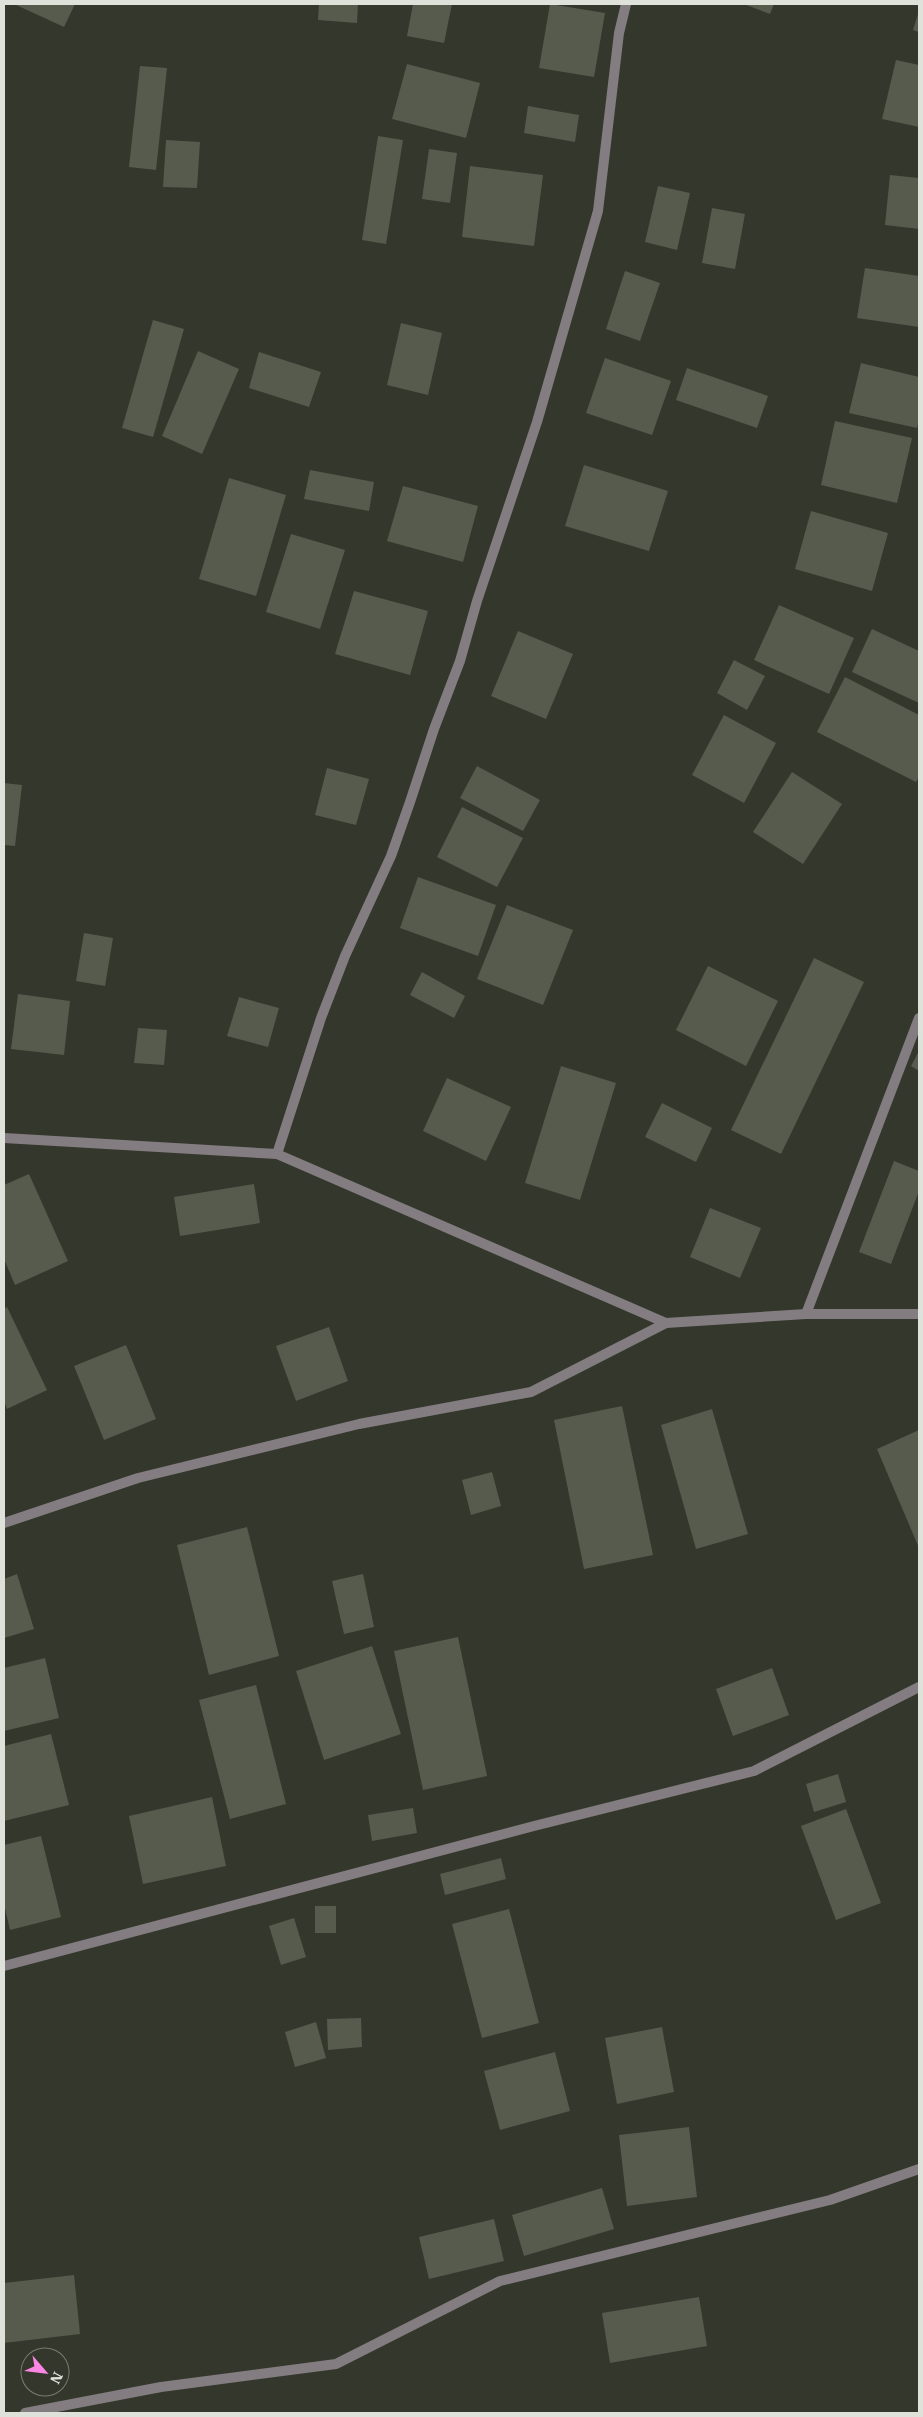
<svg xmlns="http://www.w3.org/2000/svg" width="923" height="2417" viewBox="0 0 923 2417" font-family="'IBM Plex Serif',serif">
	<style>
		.building { fill: #575b4e }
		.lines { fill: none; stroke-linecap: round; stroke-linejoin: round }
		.street { stroke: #837d81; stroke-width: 10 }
	</style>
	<rect width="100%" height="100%" fill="#34372b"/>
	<g class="building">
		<polygon points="14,4 75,4 64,27"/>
		<polygon points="319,4 358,4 357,23 318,20"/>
		<polygon points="413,4 452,4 444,43 407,36"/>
		<polygon points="550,4 605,13 594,77 539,68"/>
		<polygon points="744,4 774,4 770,14"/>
		<polygon points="919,11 919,32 913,30"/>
		<polygon points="896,60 919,65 919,127 882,119"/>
		<polygon points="407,64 480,83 466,138 392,119"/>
		<polygon points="140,66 167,68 156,170 129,167"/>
		<polygon points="528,106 579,115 575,142 524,133"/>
		<polygon points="378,136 403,140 386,244 362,240"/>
		<polygon points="166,140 200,142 197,188 163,187"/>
		<polygon points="429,149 457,153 450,203 422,199"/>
		<polygon points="470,166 543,175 534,246 462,237"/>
		<polygon points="890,175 919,178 919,229 885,225"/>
		<polygon points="658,186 690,193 677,250 645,242"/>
		<polygon points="712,208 745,214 735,269 702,263"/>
		<polygon points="865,268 919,276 919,327 857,318"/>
		<polygon points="625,271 660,283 640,341 606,329"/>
		<polygon points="153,320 184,329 153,437 122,428"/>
		<polygon points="401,323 442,333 428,395 387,385"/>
		<polygon points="198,351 239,369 202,454 162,436"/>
		<polygon points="259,352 321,372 309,407 249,388"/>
		<polygon points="605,358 671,381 652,435 586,413"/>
		<polygon points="861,363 919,377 919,419 917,428 849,413"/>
		<polygon points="687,368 768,396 757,428 676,400"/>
		<polygon points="835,421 912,438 897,503 821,485"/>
		<polygon points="584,465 668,491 649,551 565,526"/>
		<polygon points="310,470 374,482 369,511 304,499"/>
		<polygon points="229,478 286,495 256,596 199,579"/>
		<polygon points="403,486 478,506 463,562 387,541"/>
		<polygon points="811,511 888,533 872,591 795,569"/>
		<polygon points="291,534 345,550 320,629 266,612"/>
		<polygon points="354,591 428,611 410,675 335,654"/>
		<polygon points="779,605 854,638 829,694 754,660"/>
		<polygon points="872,629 919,651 919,703 852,672"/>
		<polygon points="518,631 573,654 546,719 491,696"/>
		<polygon points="734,660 765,676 747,710 717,693"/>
		<polygon points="845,677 919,715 919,777 916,782 817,732"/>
		<polygon points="724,715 776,743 744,803 692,775"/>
		<polygon points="477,766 540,800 523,831 460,798"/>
		<polygon points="327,768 369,779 356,825 315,815"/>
		<polygon points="792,772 842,804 803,864 753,832"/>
		<polygon points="4,783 22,785 15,846 4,845"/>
		<polygon points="462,807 523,838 497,887 437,857"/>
		<polygon points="418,877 496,905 478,956 400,928"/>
		<polygon points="507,905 573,930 543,1005 477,979"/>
		<polygon points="84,933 113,938 105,986 76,981"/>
		<polygon points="814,958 864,982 781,1154 731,1130"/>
		<polygon points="708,966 778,1001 746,1066 676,1030"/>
		<polygon points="422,972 465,996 454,1018 410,995"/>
		<polygon points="18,994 70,1001 64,1055 11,1049"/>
		<polygon points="239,997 279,1008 268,1047 227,1036"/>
		<polygon points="138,1028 167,1030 164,1065 134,1063"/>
		<polygon points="919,1051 919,1071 911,1066"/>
		<polygon points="561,1066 616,1083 580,1200 525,1183"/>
		<polygon points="447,1078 511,1107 486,1161 423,1131"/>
		<polygon points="662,1103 712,1128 696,1162 645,1137"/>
		<polygon points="894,1161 919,1171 919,1191 891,1264 859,1252"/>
		<polygon points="29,1174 68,1261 15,1285 4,1259 4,1185"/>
		<polygon points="254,1184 260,1223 180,1236 174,1197"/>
		<polygon points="710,1208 761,1228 740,1278 690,1257"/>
		<polygon points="7,1307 47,1390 7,1409 4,1401 4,1309"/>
		<polygon points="329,1327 348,1381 296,1401 276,1346"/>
		<polygon points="126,1345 156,1419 104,1440 74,1366"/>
		<polygon points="622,1406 653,1555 584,1569 554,1420"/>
		<polygon points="712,1409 748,1534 696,1549 661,1425"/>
		<polygon points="919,1430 919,1548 877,1449"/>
		<polygon points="492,1472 501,1506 471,1515 462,1480"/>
		<polygon points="247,1527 279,1656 209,1675 177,1545"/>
		<polygon points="17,1574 34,1629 4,1638 4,1579"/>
		<polygon points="363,1574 374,1627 344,1634 332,1581"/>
		<polygon points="458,1637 487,1776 423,1790 394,1651"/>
		<polygon points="372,1646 401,1734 324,1760 296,1671"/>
		<polygon points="45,1658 59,1718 4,1731 4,1668"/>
		<polygon points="772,1668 789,1715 733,1736 716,1689"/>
		<polygon points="256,1685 286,1804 230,1819 199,1700"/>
		<polygon points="51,1734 69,1805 4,1821 4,1746"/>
		<polygon points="838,1774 846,1802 814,1812 806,1784"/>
		<polygon points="212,1797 226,1866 143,1884 129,1816"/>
		<polygon points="413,1808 417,1833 372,1841 368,1815"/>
		<polygon points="846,1809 881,1903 836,1920 801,1826"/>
		<polygon points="41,1836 61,1917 10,1930 4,1904 4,1845"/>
		<polygon points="501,1858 506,1879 445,1895 440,1874"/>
		<rect x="315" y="1906" width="21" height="27"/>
		<polygon points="509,1909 539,2023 482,2038 452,1924"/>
		<polygon points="294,1918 306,1957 281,1965 269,1926"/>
		<polygon points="361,2018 362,2047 328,2050 327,2019"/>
		<polygon points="316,2022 326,2058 295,2067 285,2032"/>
		<polygon points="662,2027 674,2092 617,2104 605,2038"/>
		<polygon points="555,2052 570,2111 500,2130 484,2071"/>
		<polygon points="689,2127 697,2197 627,2206 619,2135"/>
		<polygon points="602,2188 614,2229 524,2256 512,2215"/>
		<polygon points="494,2219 504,2261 429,2279 419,2237"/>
		<polygon points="74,2275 80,2334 4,2343 4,2283"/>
		<polygon points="699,2297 707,2346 610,2363 602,2313"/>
	</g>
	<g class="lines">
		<g class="street">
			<polyline points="4,1138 277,1154 666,1323 806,1314 919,1314"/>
			<polyline points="277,1154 321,1018 345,956 391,856 410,802 434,729 460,661 477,601 537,422 598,211 619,33 626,4"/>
			<polyline points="806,1314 919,1018"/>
			<polyline points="4,1523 138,1478 359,1424 531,1392 666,1323"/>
			<polyline points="4,1966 534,1826 754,1771 919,1687"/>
			<polyline points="25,2413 161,2387 336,2364 500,2281 830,2200 919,2169"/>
		</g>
	</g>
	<rect width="923" height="2417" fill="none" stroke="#dfe2da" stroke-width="10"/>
	<g transform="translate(45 2372) rotate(118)"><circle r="24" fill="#34372b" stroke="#787b71"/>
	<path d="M0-4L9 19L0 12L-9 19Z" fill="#fc86e4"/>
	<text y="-8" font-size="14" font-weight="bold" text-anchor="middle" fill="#dfe2da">N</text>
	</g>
</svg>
